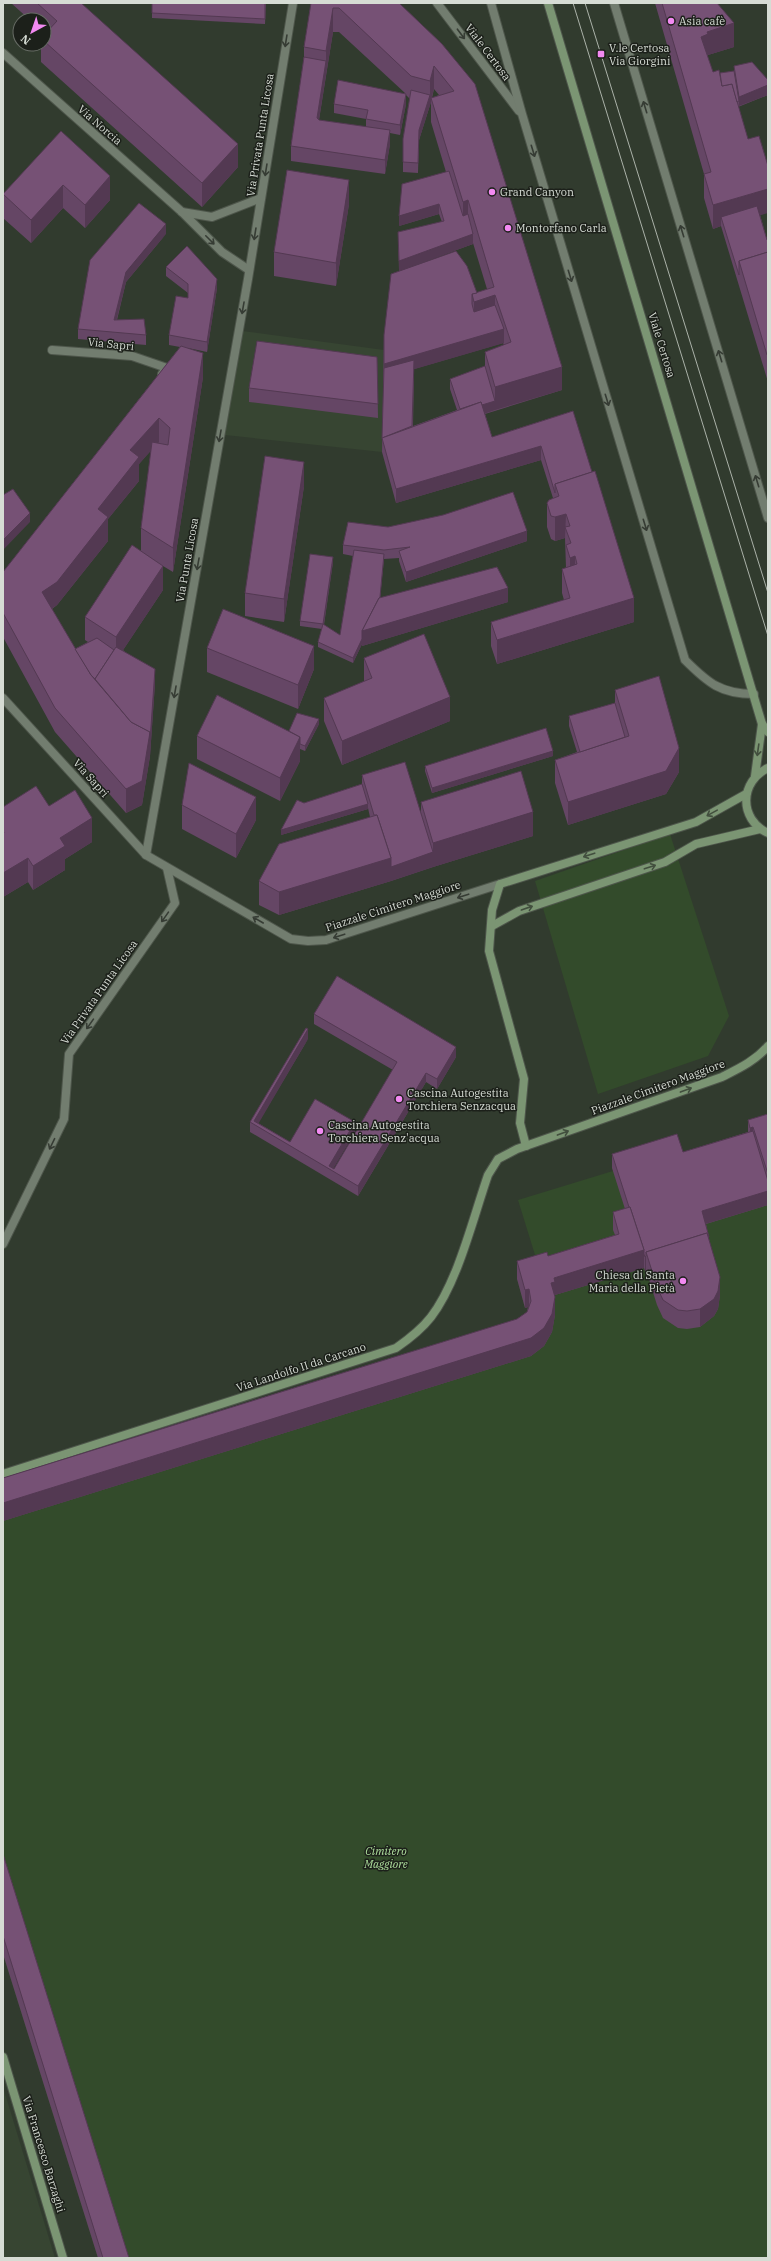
<svg xmlns="http://www.w3.org/2000/svg" width="771" height="2261" viewBox="0 0 771 2261" font-family="'IBM Plex Serif',serif">
	<style>
		.built { fill: #374532 }
		.green { fill: #334b2b }
		.lines { fill: none; stroke-linecap: round; stroke-linejoin: round }
		.street-casing { stroke: #4e564b; stroke-width: 10 }
		.secondary-casing { stroke: #4e564b; stroke-width: 10 }
		.street { stroke: #727d6f; stroke-width: 8 }
		.secondary { stroke: #7b9573; stroke-width: 8 }
		.tram { stroke: #abb2a9; stroke-width: 1 }
		.wall { fill: #654665; fill-rule: evenodd }
		.shaded-wall { fill: #533952 }
		.building { fill: #765175; stroke: #533952 }
		.oneway { stroke: #363c34 }
		.oneway2 { stroke: #424f3e }
		.poi-dot { fill: #f38af2; stroke: #1c201a; stroke-width: 1.5 }
		.labels { text-anchor: middle; stroke-width: 3; stroke-linejoin: round; paint-order: stroke }
		.poi-label { font-size: 11px; fill: #d6dcd4; stroke: #1c201a; text-anchor: start }
		.street-label { font-size: 11px; fill: #d6dcd4; stroke: #1c201a }
		.park-label { font-size: 11px; font-style: italic; fill: #afe09e; stroke: #1c201a }
	</style>
	<rect width="100%" height="100%" fill="#313b2e"/>
	<g class="built">
		<polygon points="242,331 384,350 382,452 225,435"/>
		<polygon points="3,2087 55,2258 3,2258"/>
	</g>
	<g class="green">
		<polygon points="670,834 729,1016 708,1056 598,1094 535,881"/>
		<polygon points="768,1132 768,2258 98,2258 3,1954 3,1496 517,1337 529,1307 525,1308 517,1279 540,1271 518,1200 613,1171 612,1168 677,1148 683,1166"/>
	</g>
	<g class="lines">
		<defs>
			<g id="street">
				<polyline points="437,3 519,111"/>
				<path d="M491,3l31,111 163,546c23,23 36,34 69,34"/>
				<polyline points="614,3 768,518"/>
				<polyline points="3,53 182,212 222,252 249,270"/>
				<polyline points="182,212 212,217 261,198"/>
				<polyline points="52,350 132,356 167,368 162,374"/>
				<polyline points="3,698 146,855 291,939 308,941 326,940 500,884"/>
				<polyline points="146,855 248,279 293,3"/>
				<polyline points="3,1244 64,1119 69,1054 175,903 167,868"/>
			</g>
			<g id="secondary">
				<polyline points="548,3 762,724 768,732"/>
				<path d="M768,768c-28,13 -30,51 0,65"/>
				<polyline points="755,776 762,724"/>
				<polyline points="492,926 519,911 665,862 696,844 760,829"/>
				<polyline points="526,1146 520,1123 524,1079 489,951 492,910 500,884 696,822 746,794"/>
				<path d="M3,1474l393,-126c13,-9 25,-18 35,-31 27,-35 42,-99 57,-142l10,-16 19,-10 205,-72c18,-9 33,-16 46,-31"/>
				<polyline points="3,2057 63,2258"/>
			</g>
		</defs>
		<use href="#street" class="street-casing"/>
		<use href="#secondary" class="secondary-casing"/>
		<use href="#street" class="street"/>
		<use href="#secondary" class="secondary"/>
		<g class="tram">
			<polyline points="573,3 768,636"/>
			<polyline points="585,3 768,593"/>
		</g>
	</g>
	<g class="wall">
		<polygon points="11,3 81,3 238,167 202,207 41,62 41,44 44,44 44,35 45,34 44,33 44,20 30,20"/>
		<polygon points="152,3 266,3 265,24 152,18"/>
		<path d="M311,3h88l43,41 120,346 -77,24 7,23 81,-26 61,211 -137,42 -6,-18v-24l73,-22 -2,-7v-24l4,-1 -1,-30 -10,3 -4,-2 -4,-12v-24l6,-5 -12,-38 -145,43 -14,-51 2,-117 93,-42 10,-4 -14,-46v1l-74,27 -1,-39 44,-10 -3,-8 -40,12 47,-54 -15,-50v-20l-12,38 -1,33 -15,-1v-33l7,-40 -4,-4v9l-6,31 -10,-2v11l-5,30 -94,-13v-15l13,-89v-10zM333,32h6l66,61 -71,11v9l32,6v8l-47,-7zM434,89l5,6 -7,3zM503,343l1,2 -19,7v14l-35,13v10l7,21 -44,16 1,-57z"/>
		<polygon points="655,3 717,3 734,47 708,55 708,58 713,72 720,73 734,71 734,66 768,95 738,107 760,215 767,240 768,240 768,382 721,226 713,229 704,198 704,174"/>
		<polygon points="110,176 110,200 85,228 63,208 31,243 3,218 3,194"/>
		<polygon points="349,204 336,286 274,276 274,252"/>
		<polygon points="166,234 126,282 117,320 146,335 146,345 78,339 78,329"/>
		<path d="M166,267l51,21 -10,64 -19,-4 15,29 -30,195 -10,-6v24l-40,60 32,33 -5,73 -8,49 -16,8 -71,-81 -52,-95v-65l177,-225 -11,-2v-10l19,-37v-5l-22,-17zM151,450l-10,78v23l-56,66v23l3,2 -13,7 -23,-40 5,-4 51,-64v-22l31,-38v-17z"/>
		<polygon points="377,357 378,418 249,402 249,388"/>
		<polygon points="304,486 284,622 245,616 245,593"/>
		<polygon points="388,527 527,541 406,582 399,561 399,558 384,559 380,597 508,602 362,646 362,644 353,663 318,647 318,642 322,629 300,626 300,621 333,562 324,625 340,635 353,556 343,554 343,545"/>
		<polygon points="207,648 314,669 298,709 207,672"/>
		<polygon points="364,658 450,721 342,765 324,721 324,698 364,682"/>
		<polygon points="615,690 679,772 666,794 568,825 555,783 555,760 577,752 569,726 569,716 615,703"/>
		<polygon points="319,724 305,751 300,749 300,761 280,801 197,759 197,736 289,731"/>
		<polygon points="553,756 432,793 425,771 425,766"/>
		<polygon points="362,775 421,812 421,802 533,836 433,867 391,881 279,915 259,905 259,881 370,817 368,808 368,809 281,835 304,803 362,784"/>
		<polygon points="182,805 256,820 236,858 182,829"/>
		<polygon points="49,806 92,842 65,859 65,870 33,890 28,882 3,897 3,807"/>
		<polygon points="314,1014 456,1057 437,1089 426,1082 358,1196 250,1132 250,1122 308,1039 258,1123 290,1142 355,1132 333,1168 334,1169 393,1070 314,1024"/>
		<polygon points="768,1114 768,1206 768,1205 706,1224 720,1295 718,1309 714,1316 700,1327 687,1329 678,1328 663,1318 657,1305 646,1270 645,1271 644,1268 555,1295 555,1315 552,1332 544,1346 531,1356 3,1521 3,1478 517,1319 527,1312 528,1307 525,1308 517,1279 517,1261 548,1256 615,1235 613,1230 613,1212 625,1209 612,1168 612,1154 683,1152 748,1132 748,1120"/>
		<polygon points="3,1854 129,2258 98,2258 3,1954"/>
	</g>
	<g class="shaded-wall">
		<polygon points="333,8 333,32 326,75 326,51"/>
		<polygon points="734,23 734,47 708,55 708,58 701,37 707,32"/>
		<polygon points="326,61 326,75 317,132 317,118"/>
		<polygon points="434,66 434,89 431,100 431,98 431,102 419,140 418,173 419,130 430,95 430,81"/>
		<polygon points="768,85 768,95 739,106 739,97"/>
		<polygon points="406,94 406,104 400,135 400,125"/>
		<polygon points="390,130 390,144 385,174 385,160"/>
		<polygon points="238,144 238,167 202,207 202,183"/>
		<polygon points="110,176 110,200 85,228 85,205"/>
		<polygon points="349,180 349,204 336,286 336,263"/>
		<polygon points="63,185 63,208 31,243 31,220"/>
		<polygon points="768,189 768,213 724,226 721,217 721,226 713,229 713,205"/>
		<polygon points="468,200 468,224 463,225 463,202"/>
		<polygon points="439,204 439,214 399,226 399,216"/>
		<polygon points="166,224 166,234 126,282 114,330 114,320 126,272"/>
		<polygon points="473,234 473,244 399,271 399,261"/>
		<polygon points="217,279 217,288 207,352 207,342"/>
		<polygon points="495,295 495,319 474,326 474,302"/>
		<polygon points="504,329 504,343 384,378 384,364"/>
		<polygon points="203,353 203,377 173,572 173,548"/>
		<polygon points="768,354 768,372 767,369 767,355"/>
		<polygon points="562,367 562,390 495,410 461,422 461,412 495,401 495,387"/>
		<polygon points="159,418 159,442 139,464 139,481 108,519 108,541 57,605 42,616 42,592 98,509 130,450"/>
		<polygon points="541,446 541,460 396,503 396,489"/>
		<polygon points="304,462 304,486 284,622 284,599"/>
		<polygon points="30,513 30,522 3,550 3,540"/>
		<polygon points="566,514 565,538 555,541 555,517"/>
		<polygon points="527,531 527,541 406,582 406,572"/>
		<polygon points="384,554 379,612 508,588 508,602 362,646 362,644 353,663 353,658 362,631"/>
		<polygon points="575,556 575,579 570,581 570,558"/>
		<polygon points="333,557 333,562 323,629 323,624"/>
		<polygon points="163,566 163,590 96,691 116,651 116,637"/>
		<polygon points="634,598 634,622 497,664 497,640"/>
		<polygon points="314,646 314,669 298,709 298,685"/>
		<polygon points="155,669 155,683 150,756 142,805 126,813 126,789"/>
		<polygon points="450,697 450,721 342,765 342,741"/>
		<polygon points="319,719 319,724 305,751 305,746"/>
		<polygon points="300,737 300,761 280,801 280,778"/>
		<polygon points="679,748 679,772 666,794 568,825 568,802"/>
		<polygon points="553,751 553,756 432,793 432,788"/>
		<polygon points="256,797 256,820 236,858 236,834"/>
		<polygon points="368,804 368,809 281,835 281,830"/>
		<polygon points="533,812 533,836 433,867 391,881 279,915 279,892 391,858 433,852 433,843"/>
		<polygon points="92,818 92,842 65,859 65,870 33,890 33,866 60,838"/>
		<polygon points="28,858 28,882 3,897 3,873"/>
		<polygon points="308,1029 308,1039 257,1126 254,1121"/>
		<polygon points="456,1047 456,1057 437,1089 437,1079"/>
		<polygon points="426,1073 426,1082 358,1196 358,1186"/>
		<polygon points="355,1122 355,1132 332,1171 329,1166"/>
		<polygon points="753,1127 753,1145 750,1146 750,1128"/>
		<polygon points="768,1191 768,1205 702,1225 702,1211"/>
		<polygon points="644,1250 644,1268 555,1295 555,1315 552,1332 544,1346 531,1356 3,1521 3,1503 531,1338 551,1283 554,1278"/>
		<polygon points="646,1256 646,1270 645,1271 645,1257"/>
		<polygon points="720,1277 720,1295 718,1309 714,1316 700,1327 700,1309"/>
		<polygon points="529,1289 529,1307 525,1308 525,1290"/>
	</g>
	<g class="building">
		<polygon points="37,3 81,3 238,144 202,183 44,41 44,35 57,21"/>
		<polygon points="152,3 265,3 265,19 152,13"/>
		<polygon points="311,3 399,3 442,44 475,84 562,367 495,387 485,352 511,342 495,295 474,302 472,294 494,287 468,200 463,202 431,98 454,91 434,66 430,81 411,76 339,8 333,8 326,51 304,47"/>
		<polygon points="662,3 717,3 734,23 707,32 708,34 701,37 713,72 719,70 722,86 732,84 748,139 759,136 768,166 768,189 713,205 704,174 711,172"/>
		<polygon points="304,57 326,61 317,118 319,120 390,130 385,160 291,146"/>
		<polygon points="752,62 768,80 768,85 739,97 734,66"/>
		<polygon points="734,71 739,101 737,102 732,84 722,86 720,73"/>
		<polygon points="338,80 406,94 400,125 366,119 368,110 334,104"/>
		<polygon points="411,90 430,95 419,130 418,163 403,162 403,139"/>
		<polygon points="61,131 110,176 85,205 63,185 31,220 3,194"/>
		<polygon points="287,170 349,180 336,263 274,252"/>
		<polygon points="449,171 463,216 468,214 473,234 399,261 398,232 444,221 439,204 399,216 402,184"/>
		<polygon points="139,203 166,224 126,272 114,320 144,319 146,335 78,329 90,260"/>
		<polygon points="757,206 767,240 768,240 768,252 739,261 739,275 721,217"/>
		<polygon points="187,246 217,279 207,342 169,335 176,296 188,298 188,284 166,267"/>
		<polygon points="456,251 467,266 477,293 472,294 472,304 474,312 495,305 504,329 384,364 384,335 391,274"/>
		<polygon points="768,252 768,354 767,355 739,261"/>
		<polygon points="257,341 377,357 378,404 249,388"/>
		<polygon points="181,346 203,353 173,548 141,528 152,442 168,445 170,428 159,418 130,450 139,457 98,509 108,517 57,582 42,592 91,675 131,722 150,732 142,781 126,789 55,708 3,613 3,572"/>
		<polygon points="414,360 412,426 382,438 384,368"/>
		<polygon points="485,366 495,401 482,405 481,402 460,409 450,379"/>
		<polygon points="481,402 492,437 573,411 592,472 555,484 555,493 541,446 396,489 382,438"/>
		<polygon points="265,456 304,462 284,599 245,593"/>
		<polygon points="595,471 634,598 497,640 491,622 570,598 562,569 577,564 575,556 570,558 566,545 571,543 565,527 570,526 566,514 555,517 551,516 547,503 549,500 559,496 555,484"/>
		<polygon points="13,489 30,513 3,540 3,495"/>
		<polygon points="513,492 527,531 406,572 399,551 410,547 384,550 343,545 348,522 388,527 443,515"/>
		<polygon points="132,545 163,566 116,637 85,617"/>
		<polygon points="354,550 384,554 380,597 379,598 362,631 362,639 353,658 318,642 323,624 300,621 310,554 333,557 323,624 340,635"/>
		<polygon points="497,567 508,588 362,631 379,598"/>
		<polygon points="223,609 314,646 298,685 207,648"/>
		<polygon points="424,634 450,697 342,741 324,698 372,678 364,658"/>
		<polygon points="97,638 114,650 95,679 91,675 75,649"/>
		<polygon points="116,647 155,669 150,741 150,732 131,722 95,679"/>
		<polygon points="659,676 679,748 666,771 568,802 555,760 629,736 615,690"/>
		<polygon points="217,695 300,737 280,778 197,736"/>
		<polygon points="615,703 625,737 580,752 569,716"/>
		<polygon points="297,713 319,719 305,746 300,744 300,737 289,731"/>
		<polygon points="546,728 553,751 432,788 425,766"/>
		<polygon points="405,762 433,852 391,867 391,858 377,815 374,815 362,775"/>
		<polygon points="189,763 256,797 236,834 182,805"/>
		<polygon points="521,771 533,812 433,843 421,802"/>
		<polygon points="362,784 368,804 281,830 297,800 304,803"/>
		<polygon points="36,786 49,806 75,790 92,818 60,838 65,846 33,866 28,858 3,873 3,834 4,833 3,831 3,807"/>
		<polygon points="377,815 391,858 279,892 259,881 279,844"/>
		<polygon points="337,976 456,1047 437,1079 426,1073 358,1186 250,1122 306,1028 308,1029 254,1121 290,1142 315,1099 355,1122 329,1166 334,1169 397,1062 314,1014"/>
		<polygon points="768,1114 768,1174 753,1127 750,1128 748,1120"/>
		<polygon points="753,1131 768,1181 768,1191 702,1211 709,1237 708,1237 707,1233 646,1252 646,1256 645,1257 644,1254 644,1250 630,1207 629,1207 612,1154 677,1134 683,1152"/>
		<polygon points="630,1207 644,1250 554,1278 555,1282 551,1283 555,1297 552,1314 544,1328 531,1338 3,1503 3,1478 517,1319 527,1312 531,1301 529,1289 525,1290 517,1261 547,1252 548,1256 619,1234 613,1212"/>
		<polygon points="707,1233 720,1277 718,1291 714,1299 700,1309 687,1311 678,1310 663,1300 657,1287 646,1252"/>
		<polygon points="3,1854 129,2258 103,2258 3,1936"/>
	</g>
	<defs><path id="oneway-shaft" d="M-6 0H5M1.5-3L5.5 0L1.5 3" fill="none" stroke-width="1.6" stroke-linecap="round" stroke-linejoin="round"/></defs>
	<g class="oneway">
		<use href="#oneway-shaft" transform="translate(461 34) rotate(53)"/>
		<use href="#oneway-shaft" transform="translate(286 41) rotate(99)"/>
		<use href="#oneway-shaft" transform="translate(645 107) rotate(-107)"/>
		<use href="#oneway-shaft" transform="translate(533 151) rotate(73)"/>
		<use href="#oneway-shaft" transform="translate(266 170) rotate(99)"/>
		<use href="#oneway-shaft" transform="translate(682 231) rotate(-107)"/>
		<use href="#oneway-shaft" transform="translate(255 234) rotate(99)"/>
		<use href="#oneway-shaft" transform="translate(210 240) rotate(45)"/>
		<use href="#oneway-shaft" transform="translate(570 276) rotate(73)"/>
		<use href="#oneway-shaft" transform="translate(243 308) rotate(100)"/>
		<use href="#oneway-shaft" transform="translate(720 356) rotate(-107)"/>
		<use href="#oneway-shaft" transform="translate(607 400) rotate(73)"/>
		<use href="#oneway-shaft" transform="translate(220 436) rotate(100)"/>
		<use href="#oneway-shaft" transform="translate(757 481) rotate(-107)"/>
		<use href="#oneway-shaft" transform="translate(645 525) rotate(73)"/>
		<use href="#oneway-shaft" transform="translate(198 564) rotate(100)"/>
		<use href="#oneway-shaft" transform="translate(175 692) rotate(100)"/>
		<use href="#oneway-shaft" transform="translate(463 896) rotate(162)"/>
		<use href="#oneway-shaft" transform="translate(165 917) rotate(125)"/>
		<use href="#oneway-shaft" transform="translate(258 920) rotate(-150)"/>
		<use href="#oneway-shaft" transform="translate(339 936) rotate(162)"/>
		<use href="#oneway-shaft" transform="translate(90 1024) rotate(125)"/>
		<use href="#oneway-shaft" transform="translate(52 1144) rotate(116)"/>
	</g>
	<g class="oneway2">
		<use href="#oneway-shaft" transform="translate(758 750) rotate(98)"/>
		<use href="#oneway-shaft" transform="translate(712 813) rotate(151)"/>
		<use href="#oneway-shaft" transform="translate(589 855) rotate(162)"/>
		<use href="#oneway-shaft" transform="translate(650 867) rotate(-18)"/>
		<use href="#oneway-shaft" transform="translate(527 908) rotate(-19)"/>
		<use href="#oneway-shaft" transform="translate(686 1090) rotate(-20)"/>
		<use href="#oneway-shaft" transform="translate(563 1133) rotate(-20)"/>
	</g>
	<g class="poi-dot">
		<circle cx="671" cy="21" r="4"/>
		<rect x="597" y="50" width="8" height="8" rx="2"/>
		<circle cx="492" cy="192" r="4"/>
		<circle cx="508" cy="228" r="4"/>
		<circle cx="399" cy="1099" r="4"/>
		<circle cx="320" cy="1131" r="4"/>
		<circle cx="683" cy="1281" r="4"/>
	</g>
	<g class="labels">
		<g class="poi-label">
			<text x="679" y="25">Asia cafè</text>
			<text x="609" y="52">V.le Certosa<tspan x="609" dy="13">Via Giorgini</tspan></text>
			<text x="500" y="196">Grand Canyon</text>
			<text x="516" y="232">Montorfano Carla</text>
			<text x="407" y="1097">Cascina Autogestita<tspan x="407" dy="13">Torchiera Senzacqua</tspan></text>
			<text x="328" y="1129">Cascina Autogestita<tspan x="328" dy="13">Torchiera Senz'acqua</tspan></text>
			<text x="675" y="1279" text-anchor="end">Chiesa di Santa<tspan x="675" dy="13">Maria della Pietà</tspan></text>
		</g>
		<g class="street-label">
			<text transform="translate(488 52) rotate(53)" y="4">Viale Certosa</text>
			<text transform="translate(100 125) rotate(41)" y="4">Via Norcia</text>
			<text transform="translate(260 135) rotate(-81)" y="4">Via Privata Punta Licosa</text>
			<text transform="translate(111 344) rotate(6)" y="4">Via Sapri</text>
			<text transform="translate(662 345) rotate(73)" y="4">Viale Certosa</text>
			<text transform="translate(187 560) rotate(-80)" y="4">Via Punta Licosa</text>
			<text transform="translate(91 778) rotate(48)" y="4">Via Sapri</text>
			<text transform="translate(393 906) rotate(-18)" y="4">Piazzale Cimitero Maggiore</text>
			<text transform="translate(99 992) rotate(-55)" y="4">Via Privata Punta Licosa</text>
			<text transform="translate(658 1087) rotate(-20)" y="4">Piazzale Cimitero Maggiore</text>
			<text transform="translate(301 1367) rotate(-18)" y="4">Via Landolfo II da Carcano</text>
			<text transform="translate(44 2154) rotate(73)" y="4">Via Francesco Barzaghi</text>
		</g>
		<g class="park-label">
			<text x="386" y="1855">Cimitero<tspan x="386" dy="13">Maggiore</tspan></text>
		</g>
	</g>
	<rect width="771" height="2261" fill="none" stroke="#d6dcd4" stroke-width="8"/>
	<g transform="translate(32 32) rotate(220)"><circle r="19" fill="#1c201a" stroke="#666b64"/>
	<path d="M0-3L7 15L0 10L-7 15Z" fill="#f38af2"/>
	<text y="-6" font-size="11" font-weight="bold" text-anchor="middle" fill="#d6dcd4">N</text>
	</g>
</svg>
